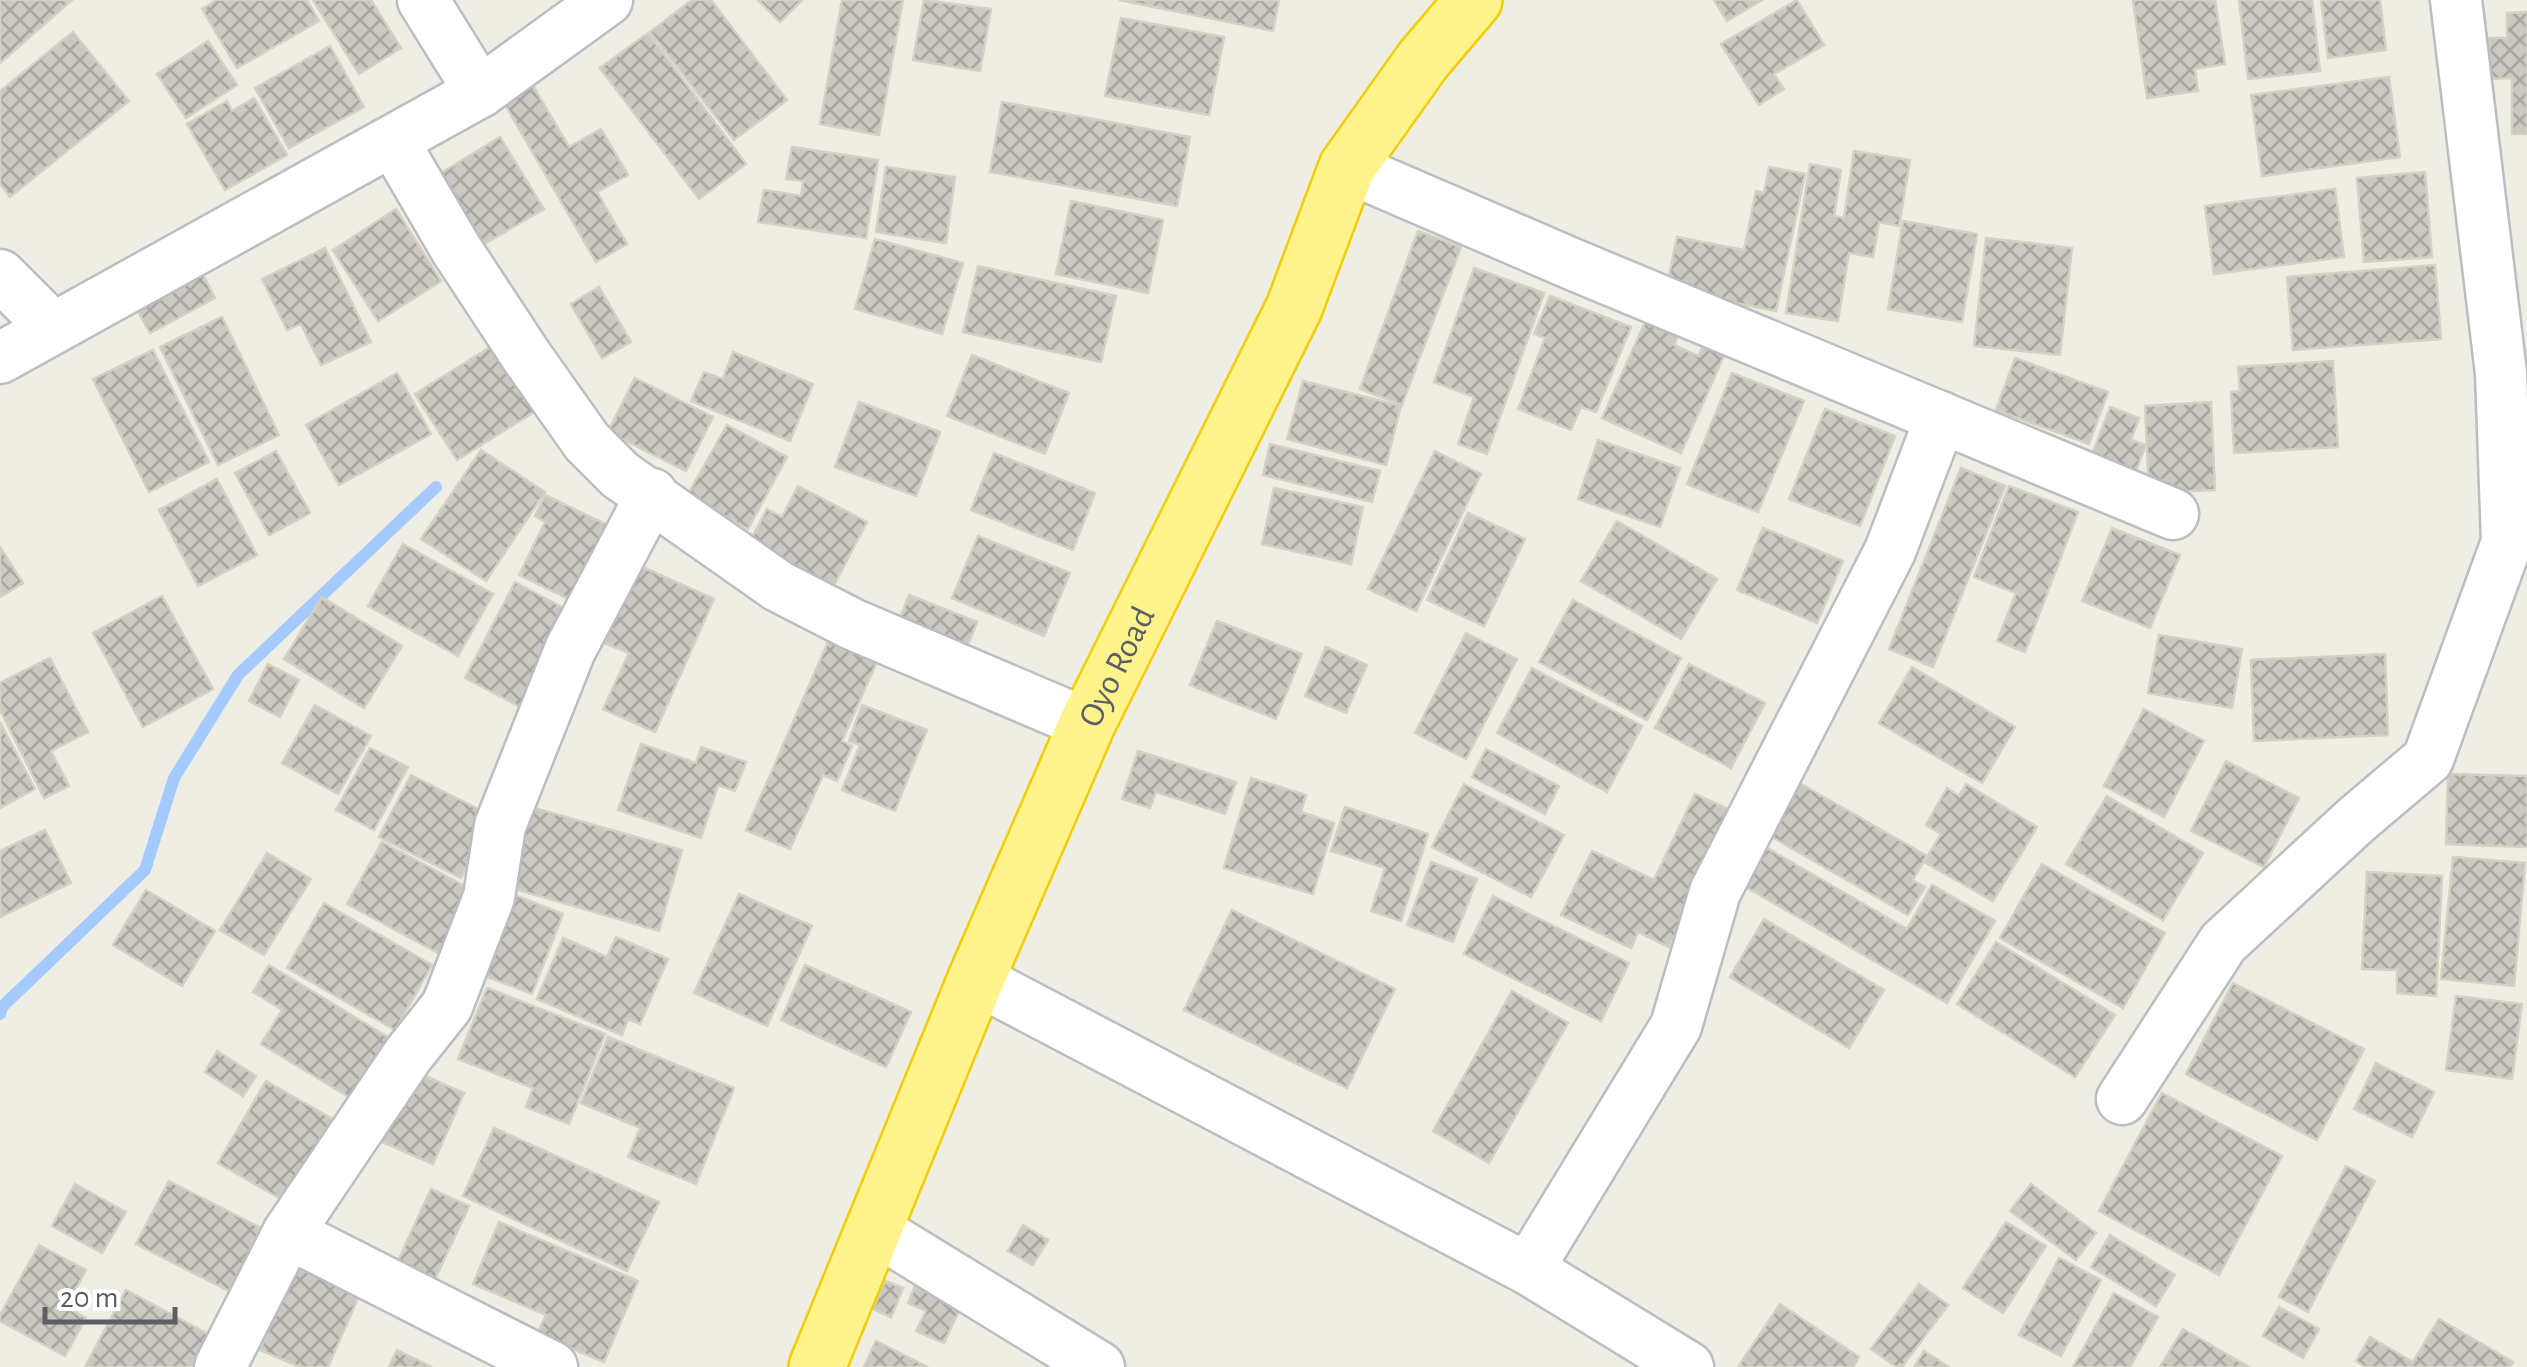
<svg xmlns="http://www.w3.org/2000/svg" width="2527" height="1367" viewBox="0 0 2527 1367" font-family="'Alegreya Sans',sans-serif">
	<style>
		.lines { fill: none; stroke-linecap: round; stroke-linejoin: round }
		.stream { stroke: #a4caff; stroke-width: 12 }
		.building { fill: url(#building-cross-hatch); stroke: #d4d1c2; stroke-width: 2.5 }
		.minor-casing { stroke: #bcbdc3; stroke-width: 55 }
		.highway-casing { stroke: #f3cc00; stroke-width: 60 }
		.minor { stroke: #fff; stroke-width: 50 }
		.highway { stroke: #fff38c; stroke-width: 55 }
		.labels { text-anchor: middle; stroke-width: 8; stroke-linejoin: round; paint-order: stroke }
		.street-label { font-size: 35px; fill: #5c5f65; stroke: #fff }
	</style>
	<defs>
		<pattern id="building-cross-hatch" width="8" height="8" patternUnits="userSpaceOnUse" patternTransform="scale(2.5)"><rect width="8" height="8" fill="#cac8c1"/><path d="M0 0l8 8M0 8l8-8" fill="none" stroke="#a7a6a0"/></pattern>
	</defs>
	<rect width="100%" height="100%" fill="#efeee4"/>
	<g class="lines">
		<polyline class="stream" points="0,1014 2,1007 145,870 174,778 238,675 436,487"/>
	</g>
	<g class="building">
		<polygon points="0,0 72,0 0,63"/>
		<polygon points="217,0 307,0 319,21 237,68 202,9"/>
		<polygon points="313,0 371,0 401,48 359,74"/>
		<polygon points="692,0 711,0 787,100 734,140 650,32"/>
		<polygon points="758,0 802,0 780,22"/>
		<polygon points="842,0 903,0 879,135 820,124"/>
		<polygon points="924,0 991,9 980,71 913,60"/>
		<polygon points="1119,0 1279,0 1273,31"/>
		<polygon points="1714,0 1762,0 1727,21"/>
		<polygon points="1797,0 1824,45 1774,74 1784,89 1759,105 1721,44"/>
		<polygon points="2133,0 2215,0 2225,64 2195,69 2198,91 2147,98"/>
		<polygon points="2239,0 2312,0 2320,71 2248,79"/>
		<polygon points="2321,0 2380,0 2386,50 2328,58"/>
		<polygon points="2527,12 2527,134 2512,134 2512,78 2490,79 2489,38 2507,38 2507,13"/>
		<polygon points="1121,18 1224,37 1209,115 1105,96"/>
		<polygon points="73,32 129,101 10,197 0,184 0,91"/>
		<polygon points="648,33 746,164 699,199 600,68"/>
		<polygon points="208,41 237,85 186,118 157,74"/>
		<polygon points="330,46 364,107 289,148 255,88"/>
		<polygon points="2389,77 2400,157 2262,176 2251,95"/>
		<polygon points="529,79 569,147 601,129 628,175 597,192 627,244 596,262 500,96"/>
		<polygon points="254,98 287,155 225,190 187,124 227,101 232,111"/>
		<polygon points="1002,102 1190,137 1177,206 990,172"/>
		<polygon points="500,137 544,209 481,246 438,175"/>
		<polygon points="792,147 878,160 866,238 758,222 764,190 801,196 803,181 786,179"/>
		<polygon points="1854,151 1910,160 1899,226 1879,222 1873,257 1849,253 1838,321 1786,313 1810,164 1841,170 1834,216 1844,218"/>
		<polygon points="886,167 955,177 946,243 876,232"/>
		<polygon points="1769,167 1805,174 1776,311 1666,289 1677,237 1744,250 1756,191 1764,193"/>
		<polygon points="2425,172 2432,257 2364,262 2357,178"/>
		<polygon points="2335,189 2344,257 2214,274 2205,206"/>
		<polygon points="1071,201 1163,220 1148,293 1056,274"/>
		<polygon points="396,209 441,281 378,321 333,250"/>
		<polygon points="1903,221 1977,234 1962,322 1888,309"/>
		<polygon points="1418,231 1461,247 1402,405 1360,389"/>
		<polygon points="1986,238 2072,248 2060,355 1974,346"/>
		<polygon points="875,239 963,263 942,334 855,309"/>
		<polygon points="325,248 371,342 321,365 301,324 287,330 262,279"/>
		<polygon points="2435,265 2441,339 2293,350 2287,277"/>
		<polygon points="978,266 1116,296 1101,362 963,332"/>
		<polygon points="199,267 215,298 150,333 133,302"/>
		<polygon points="1474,268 1544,293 1487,454 1458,444 1474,397 1434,382"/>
		<polygon points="599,287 631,342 602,358 571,304"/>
		<polygon points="1550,296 1631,327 1596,412 1581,407 1571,430 1518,409 1545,338 1534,334"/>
		<polygon points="1651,309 1684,323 1674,345 1698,356 1709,333 1730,342 1681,453 1602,418"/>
		<polygon points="222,317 279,435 218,465 160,347"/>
		<polygon points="492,346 534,412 457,460 415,394"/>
		<polygon points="153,350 209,462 149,492 93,379"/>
		<polygon points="733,352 813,384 790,441 691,401 704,372 723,379"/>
		<polygon points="972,355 1069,393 1045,454 947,416"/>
		<polygon points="2015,358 2108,392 2089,444 1996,410"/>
		<polygon points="2333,361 2338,447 2234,453 2231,392 2240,391 2238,367"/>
		<polygon points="397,373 431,434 339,485 306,425"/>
		<polygon points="1732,373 1804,401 1758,512 1687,484"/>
		<polygon points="635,378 713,417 686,471 608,432"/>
		<polygon points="1303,381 1401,406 1386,465 1287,439"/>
		<polygon points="859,402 940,432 916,496 835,467"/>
		<polygon points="2211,402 2215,490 2149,493 2145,406"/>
		<polygon points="2110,407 2139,418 2131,440 2146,445 2134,476 2090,460"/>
		<polygon points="1825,409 1895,436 1860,526 1789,499"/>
		<polygon points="727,425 787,457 748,529 687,496"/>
		<polygon points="1598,440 1680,468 1660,527 1578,499"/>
		<polygon points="1270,444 1380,471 1372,502 1263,475"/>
		<polygon points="481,450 545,492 486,581 421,539"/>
		<polygon points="276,451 310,513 269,535 235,473"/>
		<polygon points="1435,451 1481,474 1416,611 1368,589"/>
		<polygon points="994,453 1095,493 1073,550 971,510"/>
		<polygon points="1961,468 2005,486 1933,667 1889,649"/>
		<polygon points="217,479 257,555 198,586 159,510"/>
		<polygon points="798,486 867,522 832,589 748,545 767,509 782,517"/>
		<polygon points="2009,486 2078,512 2025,652 1997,641 2016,593 1974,577"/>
		<polygon points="1274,488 1363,507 1351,564 1262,544"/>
		<polygon points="545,495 616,529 579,604 519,575 545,522 535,516"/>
		<polygon points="1468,513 1525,539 1484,626 1427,600"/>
		<polygon points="1617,521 1717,579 1681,639 1581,581"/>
		<polygon points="1763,528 1843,561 1817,623 1737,590"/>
		<polygon points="2112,528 2180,555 2150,628 2082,601"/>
		<polygon points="978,536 1070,573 1044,636 952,598"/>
		<polygon points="403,544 493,594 458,656 368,606"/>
		<polygon points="0,547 23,583 0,597"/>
		<polygon points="638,565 714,599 655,732 603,709 629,653 602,642"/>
		<polygon points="515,582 571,612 522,708 465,678"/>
		<polygon points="909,595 977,622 962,660 894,634"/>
		<polygon points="162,596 213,689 143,727 93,633"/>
		<polygon points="322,597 402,646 364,708 284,659"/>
		<polygon points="1573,600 1681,658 1647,720 1539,662"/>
		<polygon points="1217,621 1302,654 1276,719 1190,685"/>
		<polygon points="1466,633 1517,659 1466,759 1415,733"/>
		<polygon points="831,635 879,657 842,741 852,746 837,781 823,775 790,849 746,830"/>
		<polygon points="2159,635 2242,649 2232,708 2148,693"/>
		<polygon points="1326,647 1367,665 1346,713 1305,696"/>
		<polygon points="2385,654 2388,735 2254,741 2251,660"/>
		<polygon points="50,658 88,732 51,751 69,786 44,798 0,710 0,683"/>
		<polygon points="268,664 299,680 280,717 249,701"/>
		<polygon points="1689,664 1765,703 1731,768 1655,728"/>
		<polygon points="1912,667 2015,727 1982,783 1879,723"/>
		<polygon points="1532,668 1642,726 1607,792 1497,733"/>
		<polygon points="315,705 371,736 338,794 282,763"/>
		<polygon points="862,705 927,730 895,811 842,790 860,745 849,741"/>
		<polygon points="2144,709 2204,741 2164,817 2104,786"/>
		<polygon points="0,722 35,789 0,808"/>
		<polygon points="641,744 696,763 701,747 746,762 735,791 718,785 701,838 618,810"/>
		<polygon points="370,748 408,767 374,830 336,810"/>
		<polygon points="1486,749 1559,786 1545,814 1472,777"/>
		<polygon points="1138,751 1236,782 1225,814 1156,792 1150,808 1122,799"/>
		<polygon points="2226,761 2299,798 2264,867 2191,831"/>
		<polygon points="2448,774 2527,776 2527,847 2446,844"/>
		<polygon points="411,775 492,816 461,878 379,837"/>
		<polygon points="1251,778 1306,795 1301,812 1334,823 1313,894 1224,868"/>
		<polygon points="1796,781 1927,856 1913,880 1925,887 1908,915 1765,833"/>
		<polygon points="1464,784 1564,835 1531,897 1432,847"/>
		<polygon points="1966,784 2037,827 1993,901 1924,862 1941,834 1926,825 1947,788 1959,796"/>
		<polygon points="1695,794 1735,812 1669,947 1638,932 1631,948 1561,915 1592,851 1654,880"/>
		<polygon points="2107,796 2203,853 2163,920 2066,864"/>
		<polygon points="524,805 682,850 659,931 501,885"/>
		<polygon points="1345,807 1428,834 1401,921 1371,911 1385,868 1331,851"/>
		<polygon points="45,830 71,883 0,917 0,851"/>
		<polygon points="382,842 478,893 444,956 347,904"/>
		<polygon points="1760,844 1907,929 1932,885 1995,921 1947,1003 1737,882"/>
		<polygon points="267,853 311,879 264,955 220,930"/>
		<polygon points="2453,857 2525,863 2514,986 2441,979"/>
		<polygon points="1431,862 1477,879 1453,942 1407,925"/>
		<polygon points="2042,864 2165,933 2123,1008 2000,938"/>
		<polygon points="2367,872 2442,876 2436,996 2397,993 2397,970 2362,969"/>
		<polygon points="146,890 215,931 182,986 113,945"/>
		<polygon points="512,894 563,914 532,994 480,974"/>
		<polygon points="739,894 812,926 767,1026 694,993"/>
		<polygon points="1493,896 1629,963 1601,1021 1464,954"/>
		<polygon points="324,903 432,965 395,1030 287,968"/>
		<polygon points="1232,910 1395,989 1347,1088 1184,1010"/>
		<polygon points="1764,919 1884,990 1849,1048 1730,977"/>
		<polygon points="616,937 668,959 640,1024 628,1019 622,1035 537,999 563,938 607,957"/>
		<polygon points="1996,942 2115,1015 2075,1077 1957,1004"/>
		<polygon points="269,965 396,1042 359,1103 261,1044 282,1010 253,992"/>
		<polygon points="805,965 911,1012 886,1067 781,1020"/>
		<polygon points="2233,983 2364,1049 2317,1140 2186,1074"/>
		<polygon points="487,988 605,1034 569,1124 526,1107 533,1088 458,1059"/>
		<polygon points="1512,991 1568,1023 1489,1163 1433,1131"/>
		<polygon points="2456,996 2522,1004 2512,1079 2446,1070"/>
		<polygon points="608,1037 734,1088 696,1184 628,1157 640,1128 581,1103"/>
		<polygon points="217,1051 256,1076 243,1096 205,1072"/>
		<polygon points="2376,1063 2434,1092 2412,1137 2354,1109"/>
		<polygon points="411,1070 464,1093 433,1164 380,1141"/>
		<polygon points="266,1081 343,1125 295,1207 218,1163"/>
		<polygon points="2162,1093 2282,1156 2219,1275 2099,1211"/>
		<polygon points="494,1128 659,1202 627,1271 463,1196"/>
		<polygon points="2346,1166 2375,1181 2308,1312 2279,1297"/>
		<polygon points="169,1181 261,1228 229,1291 136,1244"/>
		<polygon points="75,1184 126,1212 102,1253 52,1226"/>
		<polygon points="2031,1184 2096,1233 2076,1260 2010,1211"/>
		<polygon points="431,1189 469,1206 431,1288 393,1272"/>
		<polygon points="499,1222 638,1281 604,1362 537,1334 546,1315 473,1284"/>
		<polygon points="2006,1222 2046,1246 2003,1313 1963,1288"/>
		<polygon points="1023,1225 1048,1240 1033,1265 1008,1251"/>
		<polygon points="2110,1235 2175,1275 2156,1306 2091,1267"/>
		<polygon points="39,1245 86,1270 66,1307 86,1318 65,1356 0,1321 0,1315"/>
		<polygon points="2059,1258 2101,1280 2061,1356 2019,1335"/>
		<polygon points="298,1261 362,1289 328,1367 300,1367 260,1350"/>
		<polygon points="885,1281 903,1288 891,1317 873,1309"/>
		<polygon points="916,1283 962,1304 944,1343 916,1331 926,1311 908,1303"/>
		<polygon points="1919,1284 1948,1305 1902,1367 1896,1367 1871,1349"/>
		<polygon points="126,1290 208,1334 191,1367 85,1367"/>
		<polygon points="2114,1293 2158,1317 2130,1367 2073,1367"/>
		<polygon points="1780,1304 1859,1357 1853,1367 1738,1367"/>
		<polygon points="2279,1307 2319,1329 2303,1358 2263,1336"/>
		<polygon points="2439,1319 2513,1362 2510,1367 2365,1367 2356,1361 2370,1337 2413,1362"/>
		<polygon points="2183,1329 2249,1367 2160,1367"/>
		<polygon points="876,1341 928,1367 864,1367"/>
		<polygon points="397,1350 432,1367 389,1367"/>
		<polygon points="1924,1351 1949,1367 1914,1367"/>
	</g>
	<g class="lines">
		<defs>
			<g id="minor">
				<polyline points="423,0 480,92"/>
				<polyline points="393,141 456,249 527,357 587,442 620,475 778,586 852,624 1087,724"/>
				<polyline points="1347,167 1572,264 2173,514"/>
				<polyline points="0,275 52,327"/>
				<polyline points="0,358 480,92 607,0"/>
				<polyline points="976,979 1528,1269 1688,1367"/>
				<polyline points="2122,1099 2223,943 2356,820 2428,759 2507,542 2501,373 2456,0"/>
				<polyline points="874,1229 1099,1367"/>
				<polyline points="288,1233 552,1367"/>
				<polyline points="1528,1269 1676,1026 1715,892 1890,551 1941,417"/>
				<polyline points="220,1367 288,1233 408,1055 447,1006 489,897 500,826 570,650 652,494"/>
			</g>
			<g id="highway">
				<path id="s1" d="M817,1367l159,-388 111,-255 207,-416 53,-141 76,-107 51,-60"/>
			</g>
		</defs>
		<use href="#minor" class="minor-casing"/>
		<use href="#highway" class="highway-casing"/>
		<use href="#minor" class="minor"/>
		<use href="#highway" class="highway"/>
	</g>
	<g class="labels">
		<g class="street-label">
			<text dy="12" stroke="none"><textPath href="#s1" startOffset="762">Oyo Road</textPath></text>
		</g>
	</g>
	<path d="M45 1307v15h130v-15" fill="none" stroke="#5c5f65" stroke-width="5"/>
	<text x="60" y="1307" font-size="30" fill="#5c5f65" stroke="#ffffff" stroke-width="8" paint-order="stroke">20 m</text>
</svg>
